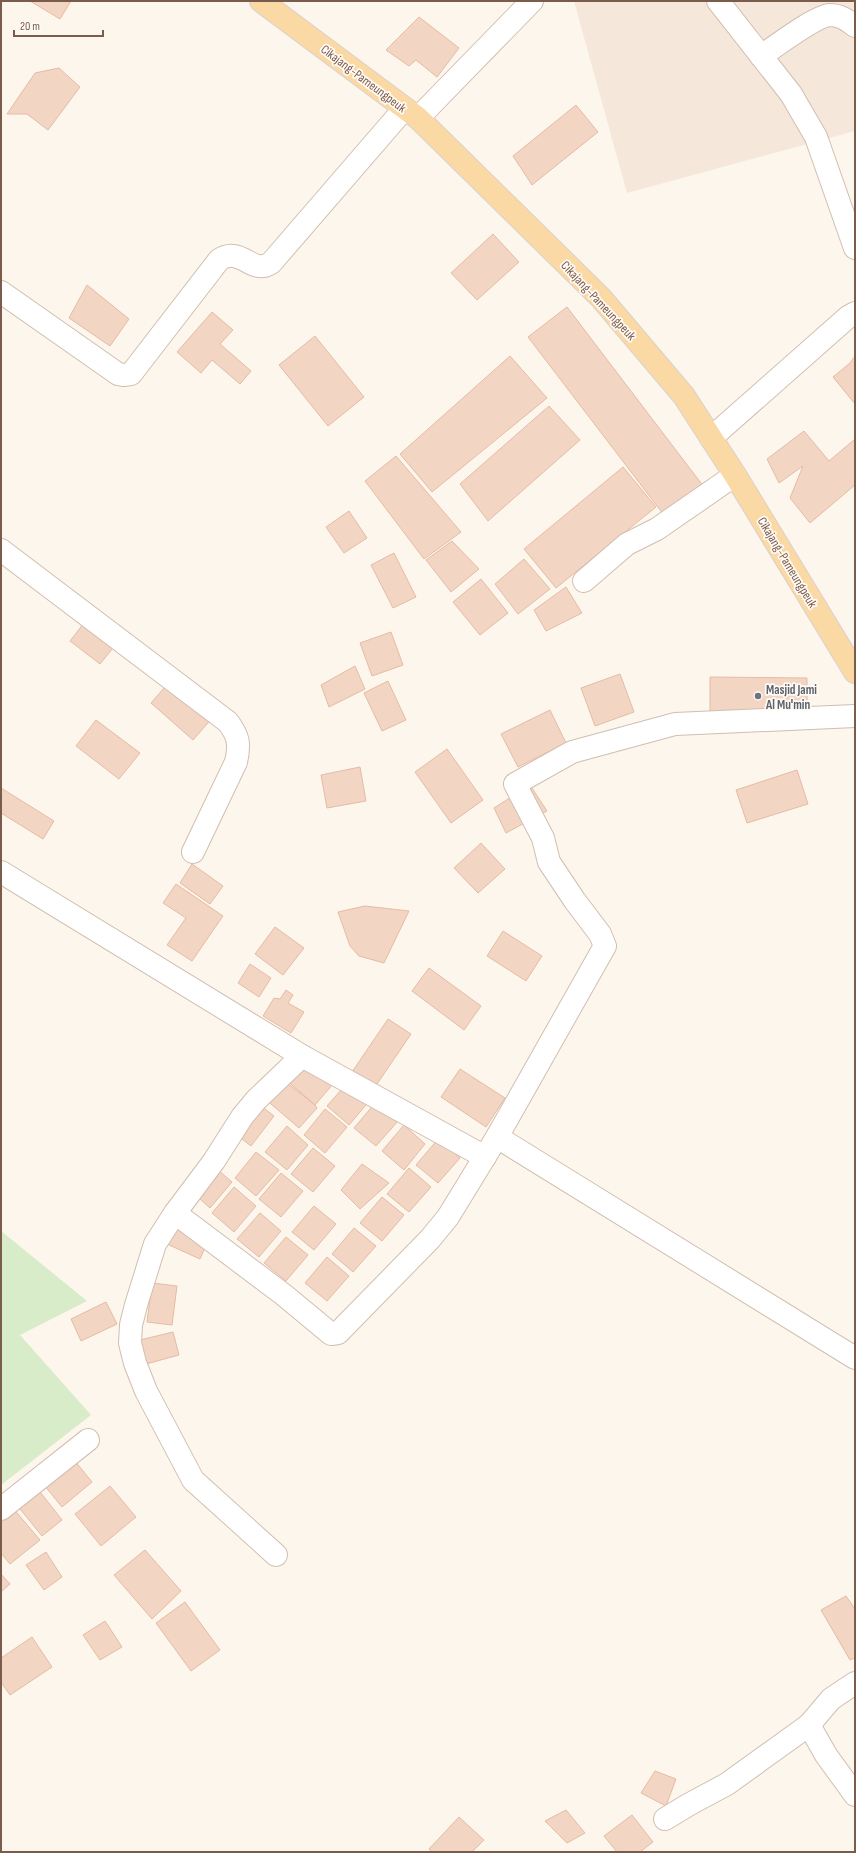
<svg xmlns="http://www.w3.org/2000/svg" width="856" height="1853" viewBox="0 0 856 1853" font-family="'Sofia Sans Condensed',sans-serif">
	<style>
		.residential { fill: #f5e8da }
		.green { fill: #d8ecc9 }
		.building { fill: #f3d5c3; stroke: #e6bba3 }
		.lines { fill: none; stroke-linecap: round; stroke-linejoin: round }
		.minor-casing { stroke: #d1beb0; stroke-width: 24 }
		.major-casing { stroke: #dad1cd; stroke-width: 24 }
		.minor { stroke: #fff; stroke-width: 22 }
		.major { stroke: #fbd9a5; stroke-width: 22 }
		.worship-dot { fill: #6b7280; stroke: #fffaf3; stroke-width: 1.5 }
		.labels { text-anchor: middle; stroke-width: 3.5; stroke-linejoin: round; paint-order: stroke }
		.street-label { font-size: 13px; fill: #7a5c4d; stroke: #fffaf3 }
		.worship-label { font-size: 13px; font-weight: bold; fill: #5b616d; stroke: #fffaf3; text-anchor: start }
	</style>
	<rect width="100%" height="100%" fill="#fdf6ec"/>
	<polygon class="residential" points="574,1 855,1 855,131 627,193"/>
	<polygon class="green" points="1,1231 87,1301 20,1335 91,1415 1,1485"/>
	<g class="building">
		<polygon points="30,1 71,1 60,19"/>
		<polygon points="419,17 459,48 437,77 416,60 409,66 386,50"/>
		<polygon points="59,68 80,87 48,130 27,114 7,114 35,73"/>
		<polygon points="576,105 598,132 532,185 513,156"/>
		<polygon points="493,234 519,262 477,300 451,273"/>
		<polygon points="87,285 129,319 110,346 69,318"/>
		<polygon points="567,307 707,491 667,519 528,337"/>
		<polygon points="212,312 233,330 220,344 251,371 240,384 212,360 201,373 177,352"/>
		<polygon points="315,336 364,397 328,426 279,365"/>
		<polygon points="510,356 547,398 432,492 400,454"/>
		<polygon points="855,356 855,404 833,377 850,363"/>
		<polygon points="549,406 580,440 488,521 460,484"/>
		<polygon points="804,431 829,461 855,439 855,485 810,523 790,498 803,466 779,483 767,459"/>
		<polygon points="396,456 461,532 424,559 365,481"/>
		<polygon points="623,467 656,507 556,588 524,549"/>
		<polygon points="349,511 367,538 344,553 326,527"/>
		<polygon points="452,541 479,569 451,592 426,560"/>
		<polygon points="394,553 416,597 393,608 371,565"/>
		<polygon points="524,559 550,589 518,614 495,584"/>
		<polygon points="481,579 508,613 480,635 453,602"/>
		<polygon points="566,587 582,613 546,631 534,610"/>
		<polygon points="87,619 117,643 100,664 70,641"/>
		<polygon points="391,632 403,665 372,676 360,643"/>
		<polygon points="355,666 365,689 329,707 321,685"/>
		<polygon points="620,674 634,712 595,726 581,688"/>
		<polygon points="710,677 807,678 807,715 710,715"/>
		<polygon points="171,680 213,717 193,740 151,703"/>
		<polygon points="388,681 406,720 382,731 364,693"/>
		<polygon points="550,710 566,743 518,767 501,734"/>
		<polygon points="96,720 140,753 119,779 76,746"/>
		<polygon points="447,749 483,800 451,823 415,772"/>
		<polygon points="360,767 366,801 327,808 321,775"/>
		<polygon points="797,770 808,804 747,823 736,790"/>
		<polygon points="530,785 547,811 506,833 494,808"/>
		<polygon points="1,788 54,821 43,839 1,813"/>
		<polygon points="481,843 505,869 478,893 454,868"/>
		<polygon points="192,864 223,886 210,904 180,883"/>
		<polygon points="176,884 223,916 192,961 167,945 186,918 163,903"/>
		<polygon points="365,906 409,911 384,963 359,956 350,946 338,912"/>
		<polygon points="275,927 304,948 283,975 255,954"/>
		<polygon points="503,931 542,956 526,981 487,956"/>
		<polygon points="250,964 271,978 259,997 238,983"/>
		<polygon points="429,968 481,1006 464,1030 412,991"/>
		<polygon points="286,990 293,995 288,1003 304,1012 291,1033 263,1016 274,998 280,999"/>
		<polygon points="388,1019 411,1034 375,1087 352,1072"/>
		<polygon points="302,1058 333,1084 315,1105 284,1078"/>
		<polygon points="460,1069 505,1098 486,1127 441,1097"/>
		<polygon points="281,1078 315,1105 317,1108 299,1128 264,1098"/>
		<polygon points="349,1081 371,1099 349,1125 327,1106"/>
		<polygon points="256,1102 274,1116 251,1146 233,1132"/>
		<polygon points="376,1102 398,1121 376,1146 354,1128"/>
		<polygon points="325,1109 347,1127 325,1153 304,1135"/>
		<polygon points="404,1125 425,1144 404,1170 382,1151"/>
		<polygon points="287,1126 308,1145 287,1170 265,1152"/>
		<polygon points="438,1139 460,1158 438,1183 416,1165"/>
		<polygon points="313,1148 335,1166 313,1192 291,1174"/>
		<polygon points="256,1152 279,1170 256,1196 235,1178"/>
		<polygon points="211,1164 232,1182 210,1208 189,1189"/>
		<polygon points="362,1164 389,1183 360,1209 341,1190"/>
		<polygon points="409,1168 431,1187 409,1212 387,1194"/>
		<polygon points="281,1173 303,1191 281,1217 259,1199"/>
		<polygon points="234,1187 256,1206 234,1232 212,1213"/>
		<polygon points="382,1197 404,1215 382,1241 360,1223"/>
		<polygon points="314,1206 336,1224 314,1250 292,1232"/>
		<polygon points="260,1213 281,1231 259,1257 237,1239"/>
		<polygon points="177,1224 208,1241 200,1259 167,1244"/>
		<polygon points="354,1228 376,1246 353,1272 332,1254"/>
		<polygon points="286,1237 308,1255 286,1281 264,1263"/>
		<polygon points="327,1257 349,1276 327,1301 305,1283"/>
		<polygon points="152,1283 177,1286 172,1325 147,1322"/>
		<polygon points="106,1302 117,1324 81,1341 71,1319"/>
		<polygon points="173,1332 179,1355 146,1364 140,1340"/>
		<polygon points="70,1455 92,1482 62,1507 40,1480"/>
		<polygon points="110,1486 136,1517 101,1546 75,1514"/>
		<polygon points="37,1488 62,1520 42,1536 16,1504"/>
		<polygon points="12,1507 40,1540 10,1564 1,1553 1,1516"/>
		<polygon points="145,1550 181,1591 152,1619 114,1575"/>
		<polygon points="46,1552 62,1577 44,1590 26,1565"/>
		<polygon points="1,1574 10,1584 1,1592"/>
		<polygon points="846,1596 855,1609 855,1658 850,1660 821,1610"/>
		<polygon points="185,1602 220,1650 191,1671 156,1623"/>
		<polygon points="105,1621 122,1647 100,1660 83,1635"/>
		<polygon points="32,1637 52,1667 10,1695 1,1682 1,1658"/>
		<polygon points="655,1771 676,1779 666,1806 641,1793"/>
		<polygon points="566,1810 585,1833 567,1843 545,1821"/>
		<polygon points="632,1815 653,1842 640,1852 617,1852 604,1836"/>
		<polygon points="459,1817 484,1840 472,1852 432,1852 429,1849"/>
	</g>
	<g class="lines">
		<defs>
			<g id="minor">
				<polyline points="718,1 791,94 816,137 855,248"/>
				<path d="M761,56c14,-9 54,-40 69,-41 10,0 17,5 25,11"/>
				<polyline points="418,118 532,1"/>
				<path d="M1,292l117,82 5,1 8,-1 88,-114c23,-15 32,16 52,3l133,-154"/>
				<polyline points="711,438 848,317 855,313"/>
				<path d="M1,550l227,172c11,15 12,22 8,40l-43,90"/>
				<polyline points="584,581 627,544 657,529 735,475"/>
				<polyline points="1,872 302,1056 485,1157"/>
				<polyline points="497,1137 855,1358"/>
				<polyline points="175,1213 284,1295 331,1334 338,1333 430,1239 448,1217 497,1137 605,946 600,934 575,901 549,862 543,838 515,784 572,752 675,724 855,716"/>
				<polyline points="1,1509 88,1440"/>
				<polyline points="276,1555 193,1480 146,1391 135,1363 130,1343 131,1325 136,1305 155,1244 175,1213 214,1161 242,1117 256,1100 302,1056"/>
				<polyline points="855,1683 831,1699 809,1725 826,1755 855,1795"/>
				<polyline points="665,1819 688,1805 727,1784 809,1725"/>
			</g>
			<polyline id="major" points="261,1 418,118 601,298 684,396 735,475 855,672"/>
		</defs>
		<use href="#minor" class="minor-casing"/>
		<use href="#major" class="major-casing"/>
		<use href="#minor" class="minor"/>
		<use href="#major" class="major"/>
	</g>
	<circle class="worship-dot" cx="758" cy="696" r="4"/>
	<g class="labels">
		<g class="street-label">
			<text transform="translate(364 78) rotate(37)" y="5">Cikajang-Pameungpeuk</text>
			<text transform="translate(599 300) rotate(47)" y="5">Cikajang-Pameungpeuk</text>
			<text transform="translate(788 562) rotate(59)" y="5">Cikajang-Pameungpeuk</text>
		</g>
		<g class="worship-label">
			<text x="766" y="694">Masjid Jami<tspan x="766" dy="15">Al Mu'min</tspan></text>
		</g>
	</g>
	<rect width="856" height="1853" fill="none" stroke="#7a5c4d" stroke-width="4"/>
	<path d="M14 30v6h89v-6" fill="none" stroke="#7a5c4d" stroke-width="2"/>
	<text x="20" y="30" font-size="12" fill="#7a5c4d" stroke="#fffaf3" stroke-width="3" paint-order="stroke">20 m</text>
</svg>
